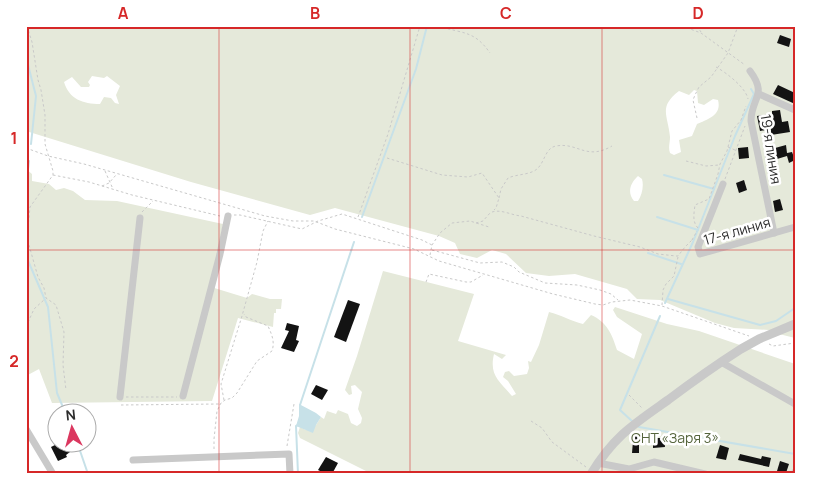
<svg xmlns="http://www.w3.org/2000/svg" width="821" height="500" viewBox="0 0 821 500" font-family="Manrope,sans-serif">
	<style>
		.green { fill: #e5e9da; fill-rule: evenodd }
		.water { fill: #c7e1e8 }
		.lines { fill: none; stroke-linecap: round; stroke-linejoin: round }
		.stream { stroke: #c7e1e8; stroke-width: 2 }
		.building { fill: #131313 }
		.path { stroke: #c9c9c9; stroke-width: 1; stroke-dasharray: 2.5 2.5; stroke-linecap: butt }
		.minor { stroke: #c9c9c9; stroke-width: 7 }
		.tertiary { stroke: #c9c9c9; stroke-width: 9 }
		.grid { fill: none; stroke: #d62828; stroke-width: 1; stroke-opacity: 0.55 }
		.labels { text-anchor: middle; stroke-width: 5; stroke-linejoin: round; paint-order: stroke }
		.street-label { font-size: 14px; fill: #2c2c2c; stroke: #fff }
		.park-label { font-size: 14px; fill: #56653d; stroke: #fff }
		.neatline { fill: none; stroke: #d62828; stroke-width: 2 }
		.grid-label { font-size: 16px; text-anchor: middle; font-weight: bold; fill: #d62828 }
	</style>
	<rect width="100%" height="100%" fill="#fff"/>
	<g class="green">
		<path d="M26,26h769v312l-16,-4 -4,-3 -6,-1 -35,-2 -19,-5 -55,-23 -23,-1 -10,-10 -52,-15 -26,2 -23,-3 -20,-19 -14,-4 -15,8 -17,-4 -5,-11 -16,-7 -104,-28 -25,7 -119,-33 -165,-51zM92,76l12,2 3,-2 13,10 -4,9 3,9 -4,-1 -4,-5 -7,-1 -4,7c-17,0 -31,-5 -36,-22l8,-5 9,10h8l1,-2 -2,-3zM694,90l3,1 1,12 6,2 9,-6 5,1c4,15 -10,19 -21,24l-5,12 -13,4 2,12 -7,3 -4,-2c-2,-6 0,-10 0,-16 -2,-22 -12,-30 9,-46l10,4zM638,176l4,3c2,7 0,16 -4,22h-4c-7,-8 -4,-18 4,-25z"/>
		<polygon points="26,169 32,174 32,181 49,184 56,190 64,188 73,191 85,200 117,201 223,224 211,287 247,298 252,294 270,299 282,299 281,309 276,309 276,313 274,313 273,327 238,318 212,401 52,403 39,369 26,376"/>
		<path d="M383,271l91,23 -16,47 48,14 -4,4 -8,-5c-5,21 5,27 18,42l4,-2 -8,-13 -5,-4 2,-5 4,-1 5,5 13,-2 2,-6 -1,-7 3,1 8,-17 10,-33c12,3 22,9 34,12l8,-9c16,7 21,19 26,35l17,9 8,-25 -25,-17 -4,-7 2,-3 52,17 32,7 96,33v110h-423l-72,-36 -2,-5 2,-6 6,3 10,-5 5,-8 3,2 3,-8 9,3 2,-4 10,4 3,9 6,3 4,-3 1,-5 -4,-9 4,-17 -7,-7 -4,1 1,8 -3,1 -4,-5 12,-34z"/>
	</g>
	<polygon class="water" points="299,404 316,413 321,417 316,425 313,433 296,426 299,416"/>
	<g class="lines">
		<g class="stream">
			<polyline points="26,57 36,96 31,144"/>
			<polyline points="664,175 714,189"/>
			<polyline points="26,187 29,161"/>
			<polyline points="362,217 416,69 427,26"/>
			<polyline points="657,217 698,230"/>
			<polyline points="648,253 681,264"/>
			<polyline points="26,256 48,307 57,393 65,412"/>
			<polyline points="668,299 760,325 776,321 795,308"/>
			<polyline points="665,303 693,242 735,136 754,94 751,89"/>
			<polyline points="300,405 354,242"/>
			<polyline points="633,422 620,410 660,316"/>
			<polyline points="298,425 296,426 298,474"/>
			<polyline points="637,425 639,427 795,454"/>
			<polyline points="77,442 88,474"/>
		</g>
	</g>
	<g class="building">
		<polygon points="780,35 791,39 789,47 777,43"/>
		<polygon points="778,85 795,93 795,104 773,94"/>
		<polygon points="780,110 782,122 788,121 790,132 771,135 771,129 760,131 757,116 772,114 772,111"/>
		<polygon points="786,145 787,153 792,152 795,160 789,163 787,156 767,162 764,151"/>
		<polygon points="748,147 749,158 739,159 738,148"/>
		<polygon points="744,180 747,190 739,193 736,183"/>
		<polygon points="780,199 783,210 775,212 773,201"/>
		<polygon points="348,300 360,304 346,342 334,337"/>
		<polygon points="287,323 299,326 296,340 299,341 294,352 281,348 289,331 285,330"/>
		<polygon points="316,385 328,390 322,400 311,394"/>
		<polygon points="631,435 639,436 639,453 632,453 633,441 631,440"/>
		<polygon points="653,438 664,438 665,447 653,448"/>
		<polygon points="59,443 61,446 66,444 70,452 66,455 67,457 58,461 51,447"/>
		<polygon points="720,445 729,448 726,460 716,458"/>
		<polygon points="740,454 761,459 762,456 771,458 769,467 738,460"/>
		<polygon points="326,457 338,463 332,474 326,474 318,470"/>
		<polygon points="780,461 789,464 786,473 777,471"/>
	</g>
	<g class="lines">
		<g class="path">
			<polyline points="27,26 32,42 38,80 41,90 45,115 45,144 53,171 53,175 30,207 27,238 38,277 44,288 46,298 56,305 64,332 63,365 66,390"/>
			<path d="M438,26c25,8 36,4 52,27"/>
			<polyline points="682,26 701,33 745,65"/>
			<polyline points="697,26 701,32"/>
			<path d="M716,67c11,6 30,21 32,32"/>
			<polyline points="697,118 693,100 695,95 699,87 711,77 728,53 738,26"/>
			<polyline points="728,147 735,150"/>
			<polyline points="26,148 48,156 84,164 265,216 293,221 314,221 335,229 414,249 439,261 553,294 595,304 603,305 612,302 630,300 662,306 749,336"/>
			<polyline points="387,158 442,175 468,177 482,173 499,198 496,208 494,210"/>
			<polyline points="686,161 706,166 719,165"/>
			<polyline points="105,171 113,189"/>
			<polyline points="53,175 89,182 132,195 220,216"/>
			<polyline points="725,179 745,126"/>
			<polyline points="102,186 109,183 116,175"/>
			<path d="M499,198l2,-9 7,-11c9,-4 22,-3 29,-9 8,-7 8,-21 19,-23 22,-4 30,15 56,0"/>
			<polyline points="142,212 153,201"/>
			<path d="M492,212c9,-3 19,3 29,4l73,20 46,11 18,7 18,2h2l7,-9 7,-7"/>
			<polyline points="234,215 240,215 302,229 318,221 342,214 422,240 432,245"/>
			<polyline points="358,217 388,134 420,26"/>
			<polyline points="476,223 483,221 490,213"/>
			<path d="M698,228c-6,-6 -4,-15 -3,-23l14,-6 9,-25 2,-10 7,-13 5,-20 9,-11 5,-14"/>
			<polyline points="692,240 697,231"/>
			<polyline points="432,250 480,263 502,262 514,267 519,272 545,283 577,285 600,290 611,294 618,300"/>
			<polyline points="430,255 432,245 440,233 452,223 470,221 489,227"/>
			<polyline points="426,282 429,274 466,282 471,282 483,275"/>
			<polyline points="662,305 663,290 666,284 674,276 678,257"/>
			<polyline points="26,327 34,309 45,299"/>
			<polyline points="769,344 773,346 795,343"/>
			<polyline points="629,395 642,408"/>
			<polyline points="126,397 177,397"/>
			<polyline points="224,400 221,384 242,316 257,262 263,231 268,221"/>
			<polyline points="121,405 219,404"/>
			<polyline points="531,421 542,428 552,442 586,467"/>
			<polyline points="287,446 294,404"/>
			<path d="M214,449v-10l3,-28 4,-8 4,-3 7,-2 5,-5 20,-32 15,-10c3,-9 0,-16 -4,-25l-22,-9 -2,-3"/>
		</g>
		<g class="minor">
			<path d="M750,71c18,24 1,27 1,50l23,112"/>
			<polyline points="759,94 795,110"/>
			<polyline points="723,184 698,247 700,254 795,227"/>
			<polyline points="721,362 795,404"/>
			<polyline points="183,396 220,254 228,216"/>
			<polyline points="120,397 140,218"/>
			<polyline points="26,429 53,474"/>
			<polyline points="133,460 289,454 290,474"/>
			<polyline points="598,463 629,469 654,462 705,474"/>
			<polyline points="794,474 795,472"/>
		</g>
		<path class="tertiary" d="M591,474c23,-38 43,-50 77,-74 24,-18 48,-35 73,-51l18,-10 36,-15"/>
	</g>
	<path class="grid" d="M219,26v448M410,26v448M602,26v448M26,250h769"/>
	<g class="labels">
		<g class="street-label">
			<text transform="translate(771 149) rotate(81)" y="5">19-я линия</text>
			<text transform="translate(737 231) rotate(-16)" y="5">17-я линия</text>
		</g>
		<g class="park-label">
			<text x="675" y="443">СНТ «Заря 3»</text>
		</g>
	</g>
	<rect width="821" height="500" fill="none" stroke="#ffffff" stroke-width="55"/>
	<g transform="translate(72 428) rotate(354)"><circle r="24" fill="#ffffff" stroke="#ababab"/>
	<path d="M0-4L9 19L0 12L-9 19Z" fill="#db375f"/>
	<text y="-8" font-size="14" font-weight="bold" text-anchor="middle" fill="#2c2c2c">N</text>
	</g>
	<rect x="28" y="28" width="766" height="444" class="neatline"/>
	<g class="grid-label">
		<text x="123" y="19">A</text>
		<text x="315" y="19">B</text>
		<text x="506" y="19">C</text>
		<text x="698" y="19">D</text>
		<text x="14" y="144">1</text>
		<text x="14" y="367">2</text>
	</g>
</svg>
